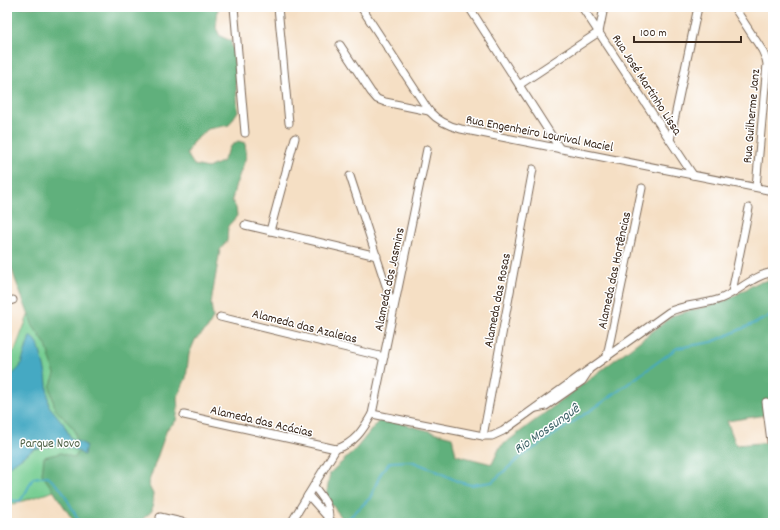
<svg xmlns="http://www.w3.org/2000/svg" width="780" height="530" viewBox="0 0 780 530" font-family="Dekko,sans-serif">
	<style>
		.green { fill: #76cd92; stroke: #587c58 }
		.forest { fill: #60b07c; stroke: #4e6d4d }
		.water { fill: #44a9c3; stroke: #406a70 }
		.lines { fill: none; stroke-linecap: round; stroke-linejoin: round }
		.stream { stroke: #44a9c3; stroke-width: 2 }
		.minor-casing { stroke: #7c6958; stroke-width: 9 }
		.minor { stroke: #fff; stroke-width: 7 }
		.labels { text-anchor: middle; stroke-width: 3; stroke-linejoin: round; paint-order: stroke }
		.street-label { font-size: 13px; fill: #3b2a1e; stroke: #fff }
		.park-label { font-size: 13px; fill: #506347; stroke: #fff }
		.water-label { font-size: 14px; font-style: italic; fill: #3f6368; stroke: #fff }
	</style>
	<rect width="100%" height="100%" fill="#fff"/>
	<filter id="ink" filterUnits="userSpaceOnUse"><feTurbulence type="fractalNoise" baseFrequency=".025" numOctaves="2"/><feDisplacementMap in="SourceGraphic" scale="8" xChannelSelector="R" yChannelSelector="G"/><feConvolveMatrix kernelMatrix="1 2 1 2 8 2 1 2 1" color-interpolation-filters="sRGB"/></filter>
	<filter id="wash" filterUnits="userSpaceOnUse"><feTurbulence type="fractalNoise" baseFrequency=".012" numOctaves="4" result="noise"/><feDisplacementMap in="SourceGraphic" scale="16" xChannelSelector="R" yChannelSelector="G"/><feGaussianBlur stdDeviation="0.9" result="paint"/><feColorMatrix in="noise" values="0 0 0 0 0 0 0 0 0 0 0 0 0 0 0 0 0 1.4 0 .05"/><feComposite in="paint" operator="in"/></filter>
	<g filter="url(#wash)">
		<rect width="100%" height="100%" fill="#f5dfc4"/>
		<polygon class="green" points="36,295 99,445 76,484 7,506 7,358 15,350"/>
		<g class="forest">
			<polygon points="7,7 218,7 216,28 220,36 231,41 235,67 238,111 229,125 208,129 192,143 187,154 194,165 208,168 223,161 230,147 238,141 245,143 246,157 235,187 232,200 236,208 237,216 228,226 227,241 220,250 211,303 213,318 207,329 195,340 189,354 186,378 177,398 178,409 176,421 167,429 148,484 153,494 152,511 138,523 75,523 42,474 44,457 61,453 75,458 79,449 74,429 55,409 50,387 55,374 46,345 33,326 15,279 7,253"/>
			<polygon points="773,279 773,436 766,415 727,421 736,445 773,442 773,523 346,523 326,497 330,473 354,451 381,418 452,437 456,455 492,464 500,447 674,315 723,302 757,283"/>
		</g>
		<polygon class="water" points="30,336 38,343 46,374 49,406 63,423 71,438 86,445 84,455 74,449 56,445 34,449 7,468 7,380 20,367"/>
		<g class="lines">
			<g class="stream">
				<polyline points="7,500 20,501 26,492 33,478 47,476 62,490 80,523"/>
				<polyline points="348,519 370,498 381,473 390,462 411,461 434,470 459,482 471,485 492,482 518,459 603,402 677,348 712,342 773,315"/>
			</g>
		</g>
	</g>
	<g filter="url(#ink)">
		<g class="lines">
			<defs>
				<g id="minor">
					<polyline points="234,7 245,133"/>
					<polyline points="278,7 289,123"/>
					<path d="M361,7l68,104c9,10 19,15 32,18l312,62"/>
					<polyline points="469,7 560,149"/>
					<polyline points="582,7 693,175"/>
					<polyline points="734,7 762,50 766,59 767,64 756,187"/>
					<polyline points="340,45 371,92 377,99 385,102 429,111"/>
					<polyline points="519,85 599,32 604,7"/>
					<polyline points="670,140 698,7"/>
					<polyline points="350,176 393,307"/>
					<polyline points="245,225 377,256"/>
					<polyline points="270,231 295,138"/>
					<polyline points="732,292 749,208"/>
					<polyline points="7,302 13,300"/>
					<polyline points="220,317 384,357"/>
					<polyline points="607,356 642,188"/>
					<polyline points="766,402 773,457"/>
					<polyline points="536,408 546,406 582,381 588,372"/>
					<polyline points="372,414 427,149"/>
					<polyline points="184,415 336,449"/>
					<polyline points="483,436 533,169"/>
					<path d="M314,486c8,12 15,17 15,32"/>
					<polyline points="308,495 333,523"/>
					<polyline points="160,517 186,523"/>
					<path d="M291,523l45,-74c18,-5 27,-19 36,-35l111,22h9l11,-5 166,-119c15,-8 35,-7 51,-13 19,-8 33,-23 53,-27"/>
				</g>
			</defs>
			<use href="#minor" class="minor-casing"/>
			<use href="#minor" class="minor"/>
		</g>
	</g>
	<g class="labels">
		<g class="street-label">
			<text transform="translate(648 84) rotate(57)" y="5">Rua José Martinho Lissa</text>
			<text transform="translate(750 116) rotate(-85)" y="5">Rua Guilherme Janz</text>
			<text transform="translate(540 132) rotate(11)" y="5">Rua Engenheiro Lourival Maciel</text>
			<text transform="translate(613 270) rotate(-78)" y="5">Alameda das Hortências</text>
			<text transform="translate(388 279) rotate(-78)" y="5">Alameda dos Jasmins</text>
			<text transform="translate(496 300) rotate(-79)" y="5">Alameda das Rosas</text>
			<text transform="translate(305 325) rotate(14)" y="5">Alameda das Azaleias</text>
			<text transform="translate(262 420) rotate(13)" y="5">Alameda das Acácias</text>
		</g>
		<g class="park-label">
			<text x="50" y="447">Parque Novo</text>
		</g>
		<g class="water-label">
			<text transform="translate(546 428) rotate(-35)" y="5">Rio Mossunguê</text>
		</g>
	</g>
	<rect width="780" height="530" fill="none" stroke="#fff" stroke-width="24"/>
	<path d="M634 36v6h107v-6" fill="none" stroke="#3b2a1e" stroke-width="2"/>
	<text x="640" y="36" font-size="12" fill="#3b2a1e" stroke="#ffffff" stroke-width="3" paint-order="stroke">100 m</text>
</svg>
